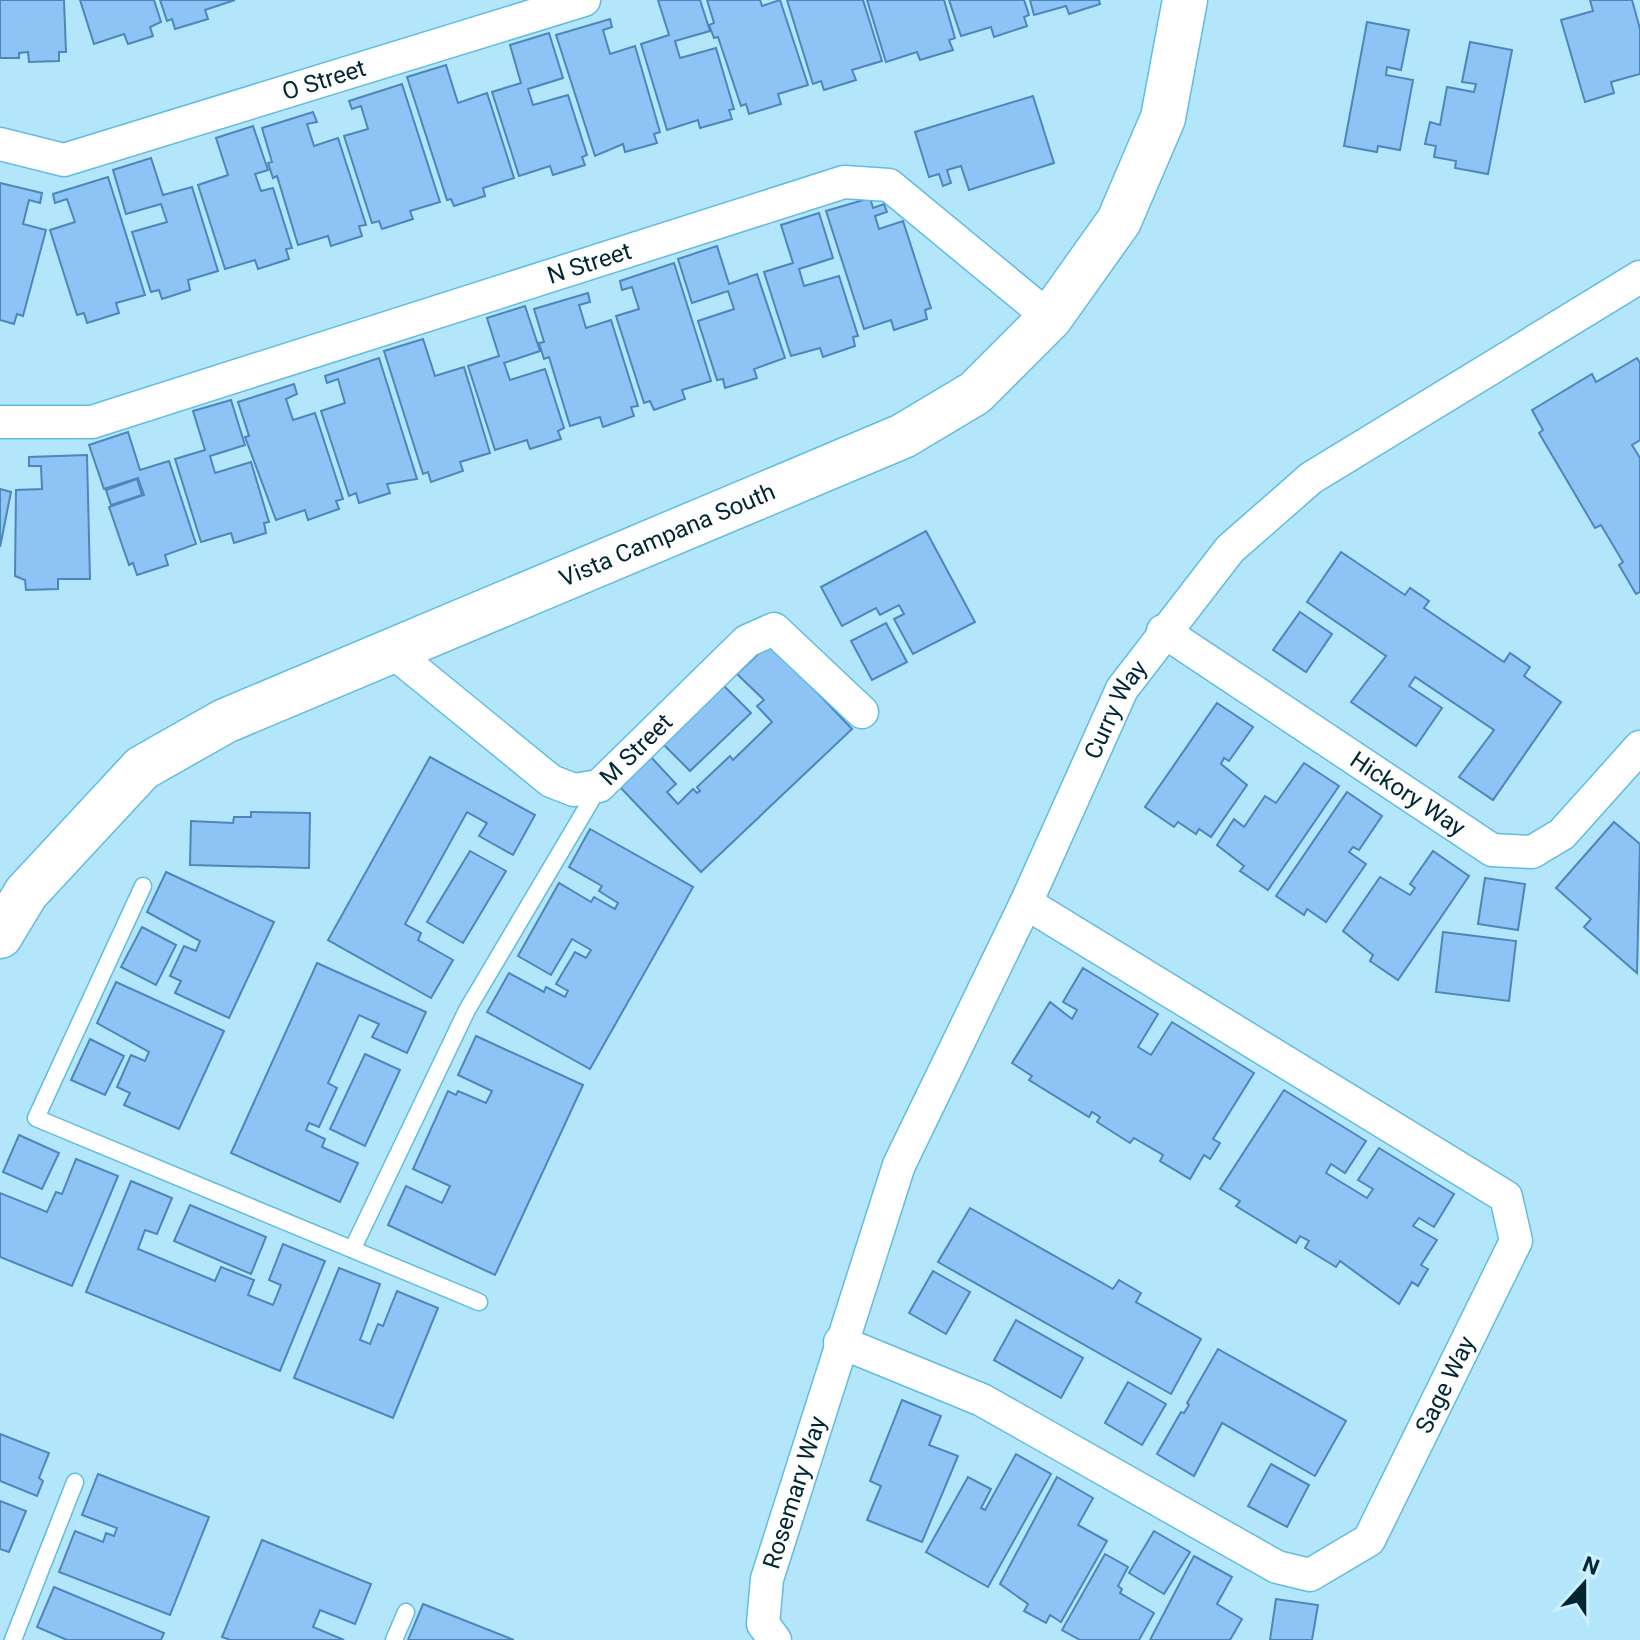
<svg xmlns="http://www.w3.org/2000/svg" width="1640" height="1640" viewBox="0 0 1640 1640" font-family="Roboto,sans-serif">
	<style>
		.building { fill: #8dc4f5; stroke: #4b87ba; stroke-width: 2 }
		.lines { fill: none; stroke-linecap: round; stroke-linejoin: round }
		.lane-casing { stroke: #62bce0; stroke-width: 19 }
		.street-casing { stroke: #62bce0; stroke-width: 35 }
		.secondary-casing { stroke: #62bce0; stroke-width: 47 }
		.lane { stroke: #fff; stroke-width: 16 }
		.street { stroke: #fff; stroke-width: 32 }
		.secondary { stroke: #fff; stroke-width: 44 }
		.labels { text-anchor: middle; stroke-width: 6; stroke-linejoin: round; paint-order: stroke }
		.street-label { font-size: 24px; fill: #002634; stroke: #cff0ff }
	</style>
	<rect width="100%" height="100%" fill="#b3e6fb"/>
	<g class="building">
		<polygon points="0,0 64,0 66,52 59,52 59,61 29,62 28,52 19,53 19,58 0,58"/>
		<polygon points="80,0 154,0 161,22 150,27 153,36 128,44 124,34 94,44"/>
		<polygon points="160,0 235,0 205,10 208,19 175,29 172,19 167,21"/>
		<polygon points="658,0 700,0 710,31 675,41 680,58 716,48 734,109 729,110 732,119 700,128 698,120 667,130 641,44 669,35"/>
		<polygon points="707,0 760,0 762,6 780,0 808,85 778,94 781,104 749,114 746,104 741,106 718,37 714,38 709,25 714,23"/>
		<polygon points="787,0 863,0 882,61 852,70 856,80 824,90 821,81 813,84"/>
		<polygon points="867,0 944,0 955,38 949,40 953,50 920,60 917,52 886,62"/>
		<polygon points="949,0 1024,0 1029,15 1024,17 1027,26 994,37 991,27 961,36"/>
		<polygon points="1030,0 1099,0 1100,4 1069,14 1066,6 1034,15"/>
		<polygon points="1590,0 1632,0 1640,29 1640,74 1611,82 1614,93 1585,102 1561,20 1593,11"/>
		<polygon points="610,19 612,27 603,30 610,54 635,46 660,132 654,134 657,143 625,152 623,144 595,156 556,35"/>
		<polygon points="1367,22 1409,30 1401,70 1387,67 1386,75 1413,80 1400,150 1378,146 1377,152 1344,146"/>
		<polygon points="549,33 563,78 528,89 533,105 568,95 587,155 582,157 585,165 553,175 550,166 519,176 492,92 521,83 510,45"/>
		<polygon points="1470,42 1512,50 1488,174 1455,168 1456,161 1434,157 1436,146 1425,144 1430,122 1440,125 1447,87 1474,92 1476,84 1462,82"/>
		<polygon points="446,65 458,103 487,93 514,178 483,188 485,196 454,206 451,199 447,200 407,77"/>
		<polygon points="402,84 440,202 410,211 413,219 382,229 379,221 372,223 344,136 368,129 361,106 352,109 349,101"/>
		<polygon points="1033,96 1054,163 969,190 961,166 947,170 951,183 943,186 939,174 929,177 915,132"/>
		<polygon points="313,112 317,122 307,124 314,146 338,138 366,225 359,226 362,236 331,246 328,236 298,245 277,176 273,178 268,163 272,162 262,128"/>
		<polygon points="253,126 268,170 255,174 261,191 273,188 292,248 286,249 289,259 258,269 255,260 225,269 198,185 228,175 216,138"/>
		<polygon points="151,158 163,195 192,187 218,271 188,280 190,290 162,299 159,290 151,292 132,232 167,222 161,204 126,214 113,170"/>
		<polygon points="108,177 145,295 116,303 119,313 87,323 84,313 77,315 50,230 75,222 67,199 55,203 53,194"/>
		<polygon points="0,183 42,193 40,203 29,200 23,224 46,230 23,316 17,314 14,324 0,320"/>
		<polygon points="870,198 873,208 884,204 887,212 875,216 879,229 903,221 931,308 925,310 927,319 894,330 891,320 864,329 826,211"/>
		<polygon points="819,213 833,258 799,269 804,286 839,276 858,336 853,337 855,346 823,357 820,348 791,356 764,272 793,263 781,225"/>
		<polygon points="717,246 729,284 757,274 785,358 754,369 757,378 725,388 723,379 717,380 698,321 734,309 728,291 692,303 678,259"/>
		<polygon points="674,263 711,381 682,390 685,399 654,410 650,401 644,403 616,316 639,309 632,287 622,290 620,281"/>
		<polygon points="588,293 590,302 579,305 586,328 611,320 638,406 631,407 634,416 603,427 600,417 570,426 549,357 544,359 539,343 544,342 534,309"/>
		<polygon points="525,306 540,351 504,363 510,380 545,369 564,428 558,431 561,439 530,449 527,440 495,450 468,366 499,356 487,318"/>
		<polygon points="423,339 435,376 464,367 490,453 460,462 463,471 431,482 428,472 423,474 384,351"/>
		<polygon points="379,358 417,479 387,484 390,493 359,503 356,493 349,496 321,411 345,403 338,379 327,383 325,376"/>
		<polygon points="1637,358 1640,363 1640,440 1632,445 1640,458 1640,592 1636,594 1619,565 1623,562 1601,525 1595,528 1539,433 1543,430 1532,410 1592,374 1596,382"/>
		<polygon points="294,384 297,394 286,399 293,420 315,413 343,499 336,501 339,509 308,520 305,510 276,520 245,437 249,436 238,402"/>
		<polygon points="231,400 245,445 210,456 215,473 251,462 269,522 264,523 266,533 234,543 231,533 201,542 175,459 205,450 193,411"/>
		<polygon points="128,432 140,470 169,461 196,544 165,555 168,565 137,575 133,563 129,565 109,507 144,495 138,478 104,489 89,445"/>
		<polygon points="87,455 90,579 58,579 58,589 26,590 25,580 15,576 16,490 42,489 41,466 29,466 29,457"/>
		<polygon points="137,479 142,495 111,505 106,490"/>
		<polygon points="0,489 11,492 0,547"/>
		<polygon points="926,531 975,622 913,654 894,619 904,614 899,605 880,615 876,608 842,626 821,587"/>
		<polygon points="1341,552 1405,595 1410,588 1429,601 1424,608 1504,662 1510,653 1530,667 1524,676 1561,702 1493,800 1459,777 1494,730 1415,677 1409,686 1442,708 1416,746 1351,702 1386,656 1307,602"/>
		<polygon points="1300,612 1332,634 1306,672 1273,650"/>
		<polygon points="886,623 907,662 872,680 851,641"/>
		<polygon points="770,643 852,729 701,872 619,786 650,756 676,784 667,792 678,804 693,789 697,793 700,791 697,787 730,756 733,760 772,722 757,706 764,700 737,674"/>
		<polygon points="724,686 751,713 690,771 663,744"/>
		<polygon points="1217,703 1253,727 1229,761 1224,758 1221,764 1247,785 1211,837 1199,829 1196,834 1178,822 1174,827 1145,807"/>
		<polygon points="430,757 535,815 513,855 479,836 487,823 467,812 405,924 421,933 418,940 453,960 431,998 328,940"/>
		<polygon points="1304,763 1339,786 1268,890 1240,871 1244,866 1217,845 1234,819 1244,827 1265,796 1276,803"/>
		<polygon points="1347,792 1382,816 1359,850 1353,847 1349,852 1366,864 1326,922 1307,909 1304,915 1276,896"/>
		<polygon points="251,812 310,813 309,868 190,865 191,821 233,823 234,817 251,817"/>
		<polygon points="1614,822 1640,844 1637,973 1584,927 1591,919 1556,888"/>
		<polygon points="590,829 693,887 590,1069 487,1012 509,973 544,992 546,987 565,997 568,991 556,984 575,952 586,958 591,950 572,939 551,975 518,956 559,883 591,902 594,897 615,909 618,903 599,891 602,886 569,867"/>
		<polygon points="470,851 506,871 463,943 427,922"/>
		<polygon points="1433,851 1469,876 1398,980 1370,961 1373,955 1343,931 1380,877 1410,895 1415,888 1410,884"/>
		<polygon points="166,872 274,922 229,1018 175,993 181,981 170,976 184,946 196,951 200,941 147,912"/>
		<polygon points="1485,878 1525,884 1518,930 1478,924"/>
		<polygon points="142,927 176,945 156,985 121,967"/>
		<polygon points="1443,932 1516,941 1509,1001 1436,992"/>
		<polygon points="317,963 426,1012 407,1053 372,1037 379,1024 359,1015 328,1083 337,1088 319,1127 309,1123 306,1130 325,1139 322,1147 358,1163 340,1202 231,1153"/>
		<polygon points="1083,968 1158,1014 1138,1047 1151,1055 1172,1022 1254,1073 1213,1139 1220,1143 1210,1159 1204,1155 1190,1179 1160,1161 1163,1155 1134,1138 1130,1143 1097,1122 1100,1117 1092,1112 1089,1117 1029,1080 1032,1076 1012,1063 1050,1002 1072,1019 1077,1010 1063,1002"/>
		<polygon points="116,982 224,1031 179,1129 124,1105 130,1093 117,1087 131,1055 145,1061 149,1052 97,1023"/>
		<polygon points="476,1036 583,1085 495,1275 388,1225 406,1186 442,1203 450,1186 413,1169 448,1091 456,1095 458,1091 486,1103 492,1091 458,1075"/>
		<polygon points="90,1039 124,1056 105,1095 71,1080"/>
		<polygon points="365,1054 400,1070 365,1146 330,1129"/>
		<polygon points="1284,1090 1366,1141 1345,1173 1331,1164 1326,1173 1367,1198 1373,1189 1358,1180 1379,1148 1454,1194 1434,1227 1419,1218 1413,1226 1437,1240 1421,1265 1428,1269 1418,1286 1412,1282 1399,1304 1340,1261 1336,1267 1305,1248 1309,1241 1300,1236 1296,1243 1236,1206 1240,1201 1220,1189"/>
		<polygon points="19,1135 59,1153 42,1189 3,1172"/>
		<polygon points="76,1159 118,1176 72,1286 0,1257 0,1193 47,1212 56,1192 62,1194"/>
		<polygon points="131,1181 172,1198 157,1234 145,1230 138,1249 215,1281 221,1267 254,1280 248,1295 273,1305 281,1285 269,1280 283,1244 325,1261 280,1371 86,1292"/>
		<polygon points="190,1205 266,1237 251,1274 174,1241"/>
		<polygon points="970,1208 1113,1289 1119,1280 1141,1293 1136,1302 1201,1339 1171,1394 938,1262"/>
		<polygon points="339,1268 380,1284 360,1340 370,1344 378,1324 383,1326 397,1291 438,1308 393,1418 294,1378"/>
		<polygon points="933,1271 970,1292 946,1334 909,1313"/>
		<polygon points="1016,1320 1083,1358 1061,1398 994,1360"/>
		<polygon points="1218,1349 1346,1421 1315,1476 1222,1423 1194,1476 1157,1454 1181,1412 1184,1413 1189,1405 1187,1403"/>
		<polygon points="1128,1382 1166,1404 1142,1445 1105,1423"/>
		<polygon points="902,1400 941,1416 929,1445 958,1456 922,1542 867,1520 881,1486 870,1481"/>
		<polygon points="0,1434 49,1453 39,1478 43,1481 37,1496 0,1481"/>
		<polygon points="1016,1454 1051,1474 988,1587 926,1552 968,1477 991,1489 981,1508 985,1510"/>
		<polygon points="1271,1464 1309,1485 1287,1527 1248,1506"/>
		<polygon points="98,1474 209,1517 170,1615 59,1572 75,1531 103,1542 106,1533 114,1536 117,1528 82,1515"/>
		<polygon points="1057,1477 1093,1498 1078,1525 1107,1541 1061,1622 1050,1615 1046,1623 1024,1611 1028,1604 1000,1584"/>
		<polygon points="0,1501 26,1511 9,1552 0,1549"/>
		<polygon points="1154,1531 1190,1552 1164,1594 1129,1573"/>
		<polygon points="262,1540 371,1584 355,1624 320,1610 313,1627 344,1640 230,1640 222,1637"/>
		<polygon points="1105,1554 1128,1567 1118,1586 1122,1589 1120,1593 1154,1613 1139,1640 1080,1640 1062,1630"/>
		<polygon points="1194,1556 1232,1577 1217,1604 1242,1619 1230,1640 1150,1640"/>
		<polygon points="54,1587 164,1633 161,1640 67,1640 37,1627"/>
		<polygon points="1276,1599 1318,1605 1312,1640 1270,1640"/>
		<polygon points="423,1604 514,1640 408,1640"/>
	</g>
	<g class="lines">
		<defs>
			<g id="lane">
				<polyline points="143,886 36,1118 479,1302"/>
				<polyline points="353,1248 467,1010 599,787"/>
				<polyline points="13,1640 75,1482"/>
				<polyline points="394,1640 406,1612"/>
			</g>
			<g id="street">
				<path id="s1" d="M0,144l64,16 520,-160"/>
				<path id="s2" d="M0,422h92l752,-240 45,3 161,133"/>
				<path id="s3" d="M1163,631l329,219 40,2 30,-18 78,-87"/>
				<path id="s4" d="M393,652l158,129 23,9 25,-4 148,-145 27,-12 88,83"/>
				<path id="s5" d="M840,1342l142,58 295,167 33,8 59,-35 147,-299 -10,-44 -480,-294"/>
				<path id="s6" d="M775,1640l-12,-16 4,-45 132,-414 127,-262 96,-214 108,-140 81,-71 329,-201"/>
			</g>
			<g id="secondary">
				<path id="s7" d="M0,936l26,-43 116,-125 83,-47 678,-285 72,-43 75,-75 69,-97 44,-103 22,-118"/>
			</g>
		</defs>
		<use href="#lane" class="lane-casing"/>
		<use href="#street" class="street-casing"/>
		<use href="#secondary" class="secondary-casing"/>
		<use href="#lane" class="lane"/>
		<use href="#street" class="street"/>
		<use href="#secondary" class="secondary"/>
	</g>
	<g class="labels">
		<g class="street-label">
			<text dy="8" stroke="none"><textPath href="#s1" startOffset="338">O Street</textPath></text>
			<text dy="8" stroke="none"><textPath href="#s2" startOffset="614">N Street</textPath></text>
			<text dy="8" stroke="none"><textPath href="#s7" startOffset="796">Vista Campana South</textPath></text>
			<text dy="8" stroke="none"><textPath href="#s6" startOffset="1004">Curry Way</textPath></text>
			<text dy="8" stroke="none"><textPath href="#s4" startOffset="306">M Street</textPath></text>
			<text dy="8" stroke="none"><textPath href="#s3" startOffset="294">Hickory Way</textPath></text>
			<text dy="8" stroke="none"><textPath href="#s5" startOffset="768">Sage Way</textPath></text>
			<text dy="8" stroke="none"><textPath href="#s6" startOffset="156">Rosemary Way</textPath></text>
		</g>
	</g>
	<g transform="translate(1584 1584) rotate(21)" stroke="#cff0ff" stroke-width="6" paint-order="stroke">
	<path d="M0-6L14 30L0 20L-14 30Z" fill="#002634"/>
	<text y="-12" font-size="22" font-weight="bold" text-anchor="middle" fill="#002634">N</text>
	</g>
</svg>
